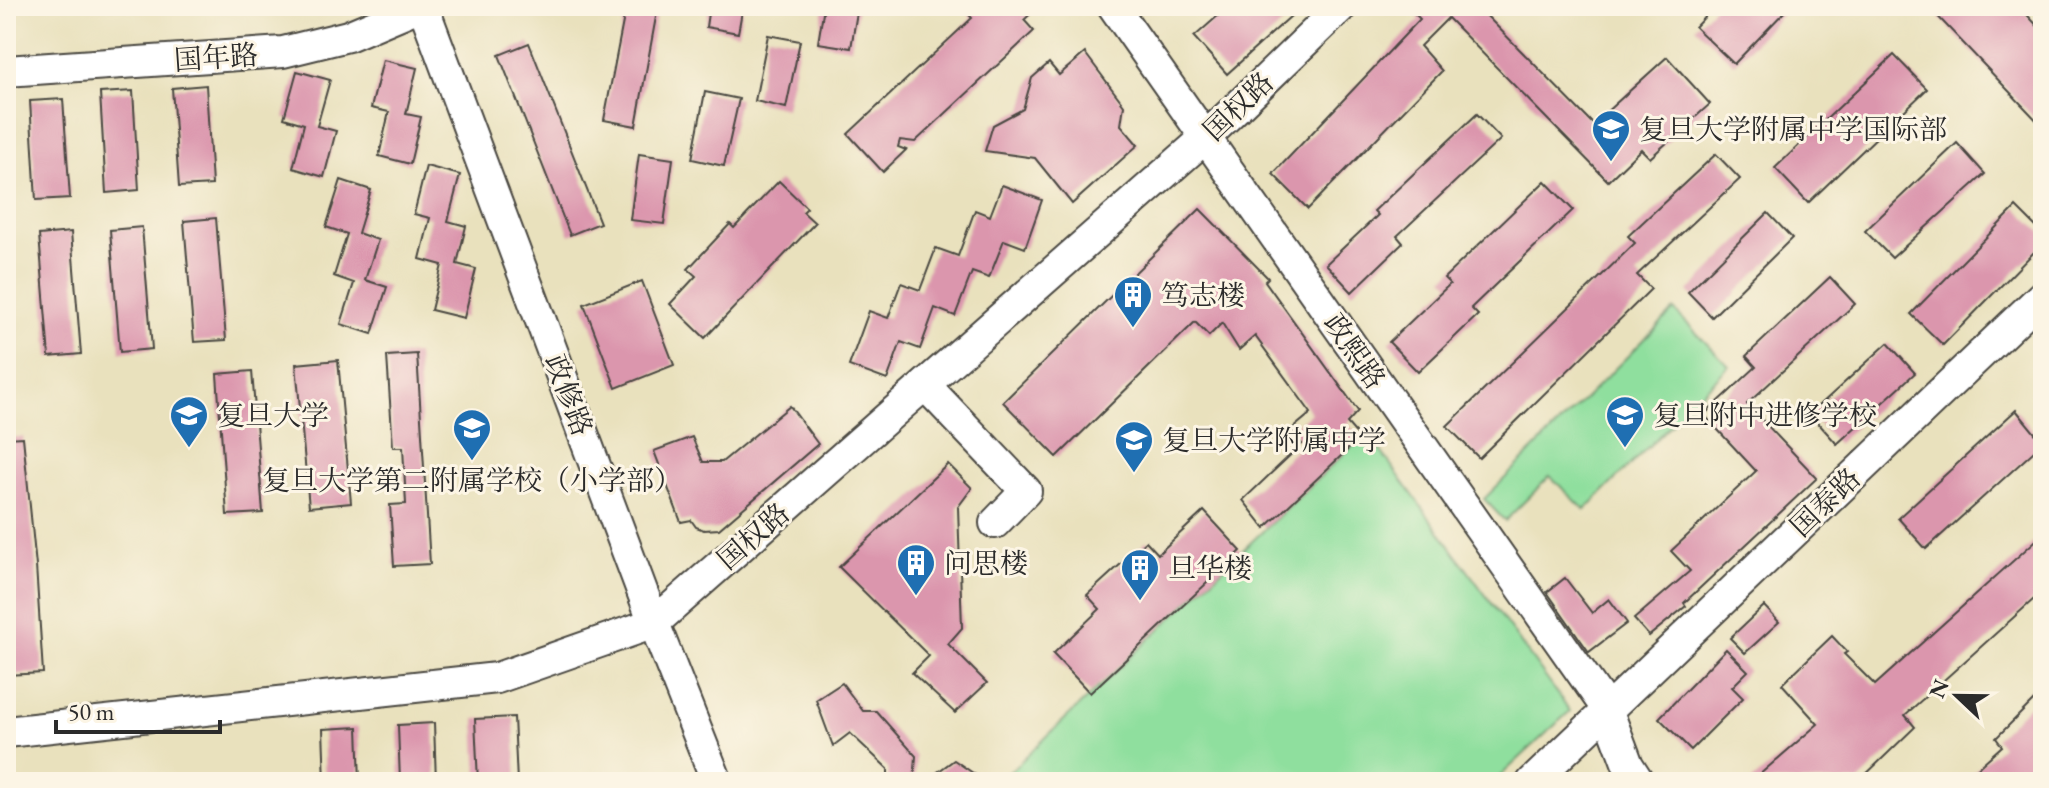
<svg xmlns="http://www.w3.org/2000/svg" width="2049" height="788" viewBox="0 0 2049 788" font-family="'EB Garamond','Noto Serif SC',serif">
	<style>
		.green { fill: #8fdf9e; stroke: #5d8564; stroke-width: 2 }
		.building { fill: #db96ad }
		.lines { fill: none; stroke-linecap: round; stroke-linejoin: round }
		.minor-casing { stroke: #484641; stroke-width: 34 }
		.minor { stroke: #fff; stroke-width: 30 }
		.labels { text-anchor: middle; stroke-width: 6; stroke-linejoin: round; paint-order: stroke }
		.street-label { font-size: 28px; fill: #2b2b2b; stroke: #fcf5e5 }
		.poi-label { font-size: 28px; fill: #2b2b2b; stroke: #fcf5e5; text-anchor: start }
	</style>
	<rect width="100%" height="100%" fill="#fcf5e5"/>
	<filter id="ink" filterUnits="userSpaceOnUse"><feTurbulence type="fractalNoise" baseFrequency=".0125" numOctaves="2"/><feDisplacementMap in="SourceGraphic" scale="16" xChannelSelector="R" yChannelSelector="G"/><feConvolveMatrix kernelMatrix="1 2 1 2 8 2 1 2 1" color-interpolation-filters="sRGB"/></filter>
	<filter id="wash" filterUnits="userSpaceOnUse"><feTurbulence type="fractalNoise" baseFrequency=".006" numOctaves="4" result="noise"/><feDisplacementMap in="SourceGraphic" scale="32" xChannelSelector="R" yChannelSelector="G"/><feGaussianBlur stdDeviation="1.8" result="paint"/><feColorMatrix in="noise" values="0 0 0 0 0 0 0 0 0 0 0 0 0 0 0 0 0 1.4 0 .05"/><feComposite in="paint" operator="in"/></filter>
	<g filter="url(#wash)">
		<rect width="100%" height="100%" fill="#e9e1bd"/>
		<g class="green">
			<polygon points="1674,310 1729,366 1585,510 1550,476 1505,521 1484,499"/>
			<polygon points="1367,432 1570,711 1494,782 999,782"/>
		</g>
		<g id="blocks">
			<g class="building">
				<polygon points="626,6 658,6 636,126 604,120"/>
				<polygon points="709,6 743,6 738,33 706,27"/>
				<polygon points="824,6 858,6 851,48 818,43"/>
				<polygon points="961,6 1039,6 1024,20 1034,31 915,142 900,140 898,147 906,150 883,172 848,134 972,18"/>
				<polygon points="1229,6 1302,6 1227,74 1194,37"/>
				<polygon points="1423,6 1477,6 1593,124 1667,57 1710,104 1650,158 1641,149 1608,181 1448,18 1420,46 1442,71 1308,209 1273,174 1420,19 1415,14"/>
				<polygon points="1715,6 1790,6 1734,64 1695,27"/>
				<polygon points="1928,6 2019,6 2043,32 2043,127"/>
				<polygon points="768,35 800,41 786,108 755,101"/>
				<polygon points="529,43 600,223 570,235 499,55"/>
				<polygon points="1085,53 1124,105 1121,125 1138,145 1072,204 1035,158 985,151 993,125 1023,109 1032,78 1049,63 1059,75"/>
				<polygon points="1894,55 1927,89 1808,203 1775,168"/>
				<polygon points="383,60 417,68 406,114 421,117 410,164 379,156 389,112 371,108"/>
				<polygon points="297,71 330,80 317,126 336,131 324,177 293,168 304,124 284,118"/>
				<polygon points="206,85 212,185 179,187 172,88"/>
				<polygon points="133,91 139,190 106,193 100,93"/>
				<polygon points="705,92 739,99 724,166 692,159"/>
				<polygon points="63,99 70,198 36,200 30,101"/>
				<polygon points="1477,114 1501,139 1397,236 1403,243 1352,292 1326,264 1378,215 1374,211"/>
				<polygon points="1957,143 1985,174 1892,258 1865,231"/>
				<polygon points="639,154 673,159 664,224 630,220"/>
				<polygon points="1716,154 1740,179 1637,275 1651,289 1479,458 1447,426 1635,243 1628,236"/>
				<polygon points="426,166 460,175 448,221 466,226 457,264 476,269 464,318 431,310 442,265 420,259 430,218 414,214"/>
				<polygon points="341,180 371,190 358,233 378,240 365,280 387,287 372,334 341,324 354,283 334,276 347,234 326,227"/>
				<polygon points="779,181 807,208 803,212 815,223 705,338 670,304 696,276 688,269 730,224 734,228"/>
				<polygon points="1545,181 1573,210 1471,308 1478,315 1418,372 1389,342 1450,284 1444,278"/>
				<polygon points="1002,185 1042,200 1025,248 1004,240 989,278 972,272 955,316 935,308 920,349 901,342 887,380 849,366 869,311 888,318 901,283 920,290 936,248 958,256 975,210 990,216"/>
				<polygon points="2016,207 2043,234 2043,243 1943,345 1911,314"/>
				<polygon points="1200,209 1268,278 1265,281 1358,411 1347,423 1360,438 1265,528 1243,500 1302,444 1292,429 1311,413 1255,336 1239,350 1222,323 1209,336 1195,322 1057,457 1003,402"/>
				<polygon points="1768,213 1792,238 1712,317 1688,292"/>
				<polygon points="216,218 226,340 194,342 184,221"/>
				<polygon points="142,227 152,349 120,352 110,230"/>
				<polygon points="71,232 81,354 49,357 39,235"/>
				<polygon points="1830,277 1855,304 1747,404 1817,478 1684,603 1686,606 1649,636 1634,619 1690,571 1671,551 1756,471 1704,415 1756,367 1746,356"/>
				<polygon points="642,281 674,365 616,388 584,304"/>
				<polygon points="1888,343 1915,373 1837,444 1810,414"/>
				<polygon points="417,354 430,564 394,566 390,505 406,504 403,447 393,447 387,356"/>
				<polygon points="338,360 351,503 309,507 296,364"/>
				<polygon points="252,371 263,513 227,515 217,374"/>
				<polygon points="790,406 818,444 719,529 704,530 696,527 691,520 681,522 654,451 692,437 703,462 722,462"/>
				<polygon points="2016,410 2043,443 1926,549 1898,518"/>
				<polygon points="23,437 36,566 43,673 6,675 6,438"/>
				<polygon points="948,464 972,488 958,507 962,628 948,644 987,683 955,713 912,673 929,656 839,567"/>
				<polygon points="1204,511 1241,551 1090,693 1053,654 1100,609 1087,595 1146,541 1158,554"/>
				<polygon points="2043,534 2043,591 1905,715 1915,727 1858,782 1751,782 1818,724 1782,684 1832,636 1847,652 1844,654 1875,685"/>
				<polygon points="1565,578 1592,613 1609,599 1627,623 1589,652 1547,592"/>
				<polygon points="1764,606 1779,622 1745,653 1730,638"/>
				<polygon points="1726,649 1748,671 1732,687 1743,698 1691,750 1659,718"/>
				<polygon points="842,683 863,711 876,711 916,756 914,782 888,782 888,769 850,733 833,746 816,700"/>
				<polygon points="2043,691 2043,782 1962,782 2002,746 1996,738"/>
				<polygon points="514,717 517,782 478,782 475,719"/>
				<polygon points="434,723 436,782 400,782 398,725"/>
				<polygon points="358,727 360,782 325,782 323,729"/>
				<polygon points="954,760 986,782 924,782"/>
			</g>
		</g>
	</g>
	<g filter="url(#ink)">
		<use href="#blocks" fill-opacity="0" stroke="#484641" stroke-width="2"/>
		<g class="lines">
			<defs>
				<g id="minor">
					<polyline points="423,6 654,623 717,782"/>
					<polyline points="1113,6 1607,709 1628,765 1639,782"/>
					<polyline points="6,71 283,52 348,36 419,6"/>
					<polyline points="925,385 1026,491 995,523"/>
					<polyline points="6,732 497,678 654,623 1205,138 1342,6"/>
					<polyline points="1532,782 2043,295"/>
				</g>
			</defs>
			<use href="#minor" class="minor-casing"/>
			<use href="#minor" class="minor"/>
		</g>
	</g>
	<defs>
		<symbol id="school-pin" viewBox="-11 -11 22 30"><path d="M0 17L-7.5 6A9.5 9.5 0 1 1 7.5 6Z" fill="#1f6fb2" stroke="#fcf5e5"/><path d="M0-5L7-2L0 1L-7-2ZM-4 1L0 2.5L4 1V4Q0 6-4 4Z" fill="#fff"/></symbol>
		<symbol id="building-pin" viewBox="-11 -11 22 30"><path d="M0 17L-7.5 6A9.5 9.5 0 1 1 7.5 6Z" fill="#1f6fb2" stroke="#fcf5e5"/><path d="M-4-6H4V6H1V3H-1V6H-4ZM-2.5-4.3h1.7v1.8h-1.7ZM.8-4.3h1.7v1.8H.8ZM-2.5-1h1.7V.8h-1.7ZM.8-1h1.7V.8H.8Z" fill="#fff"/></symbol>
		<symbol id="university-pin" viewBox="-11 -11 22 30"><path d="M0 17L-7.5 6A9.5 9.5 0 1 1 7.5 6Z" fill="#1f6fb2" stroke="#fcf5e5"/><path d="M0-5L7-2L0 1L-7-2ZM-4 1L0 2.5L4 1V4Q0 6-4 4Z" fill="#fff"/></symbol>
	</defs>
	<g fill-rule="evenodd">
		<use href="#school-pin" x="1589" y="107" width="44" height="60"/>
		<use href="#building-pin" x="1111" y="273" width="44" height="60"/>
		<use href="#university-pin" x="167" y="393" width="44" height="60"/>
		<use href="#school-pin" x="1603" y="393" width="44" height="60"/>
		<use href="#school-pin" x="450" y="406" width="44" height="60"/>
		<use href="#school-pin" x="1112" y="418" width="44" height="60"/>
		<use href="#building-pin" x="894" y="541" width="44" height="60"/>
		<use href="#building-pin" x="1118" y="546" width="44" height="60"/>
	</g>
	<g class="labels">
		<g class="street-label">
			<text transform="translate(216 57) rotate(-4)" y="10">国年路</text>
			<text transform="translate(1238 106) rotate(-44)" y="10">国权路</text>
			<text transform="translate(1355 351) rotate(55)" y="10">政熙路</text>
			<text transform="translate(569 395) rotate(69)" y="10">政修路</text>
			<text transform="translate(1825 502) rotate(-44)" y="10">国泰路</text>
			<text transform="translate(753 536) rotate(-41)" y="10">国权路</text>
		</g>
		<g class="poi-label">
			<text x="1639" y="139">复旦大学附属中学国际部</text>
			<text x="1161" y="305">笃志楼</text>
			<text x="217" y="425">复旦大学</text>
			<text x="1653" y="425">复旦附中进修学校</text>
			<text x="1162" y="450">复旦大学附属中学</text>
			<text x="472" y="490" text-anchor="middle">复旦大学第二附属学校（小学部）</text>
			<text x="944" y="573">问思楼</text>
			<text x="1168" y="578">旦华楼</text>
		</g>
	</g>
	<rect width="2049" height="788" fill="none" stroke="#fcf5e5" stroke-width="32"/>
	<g transform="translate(1957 696) rotate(292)" stroke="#fcf5e5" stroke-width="6" paint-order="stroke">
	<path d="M0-6L14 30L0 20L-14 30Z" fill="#2b2b2b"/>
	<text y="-12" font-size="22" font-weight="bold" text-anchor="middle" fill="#2b2b2b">N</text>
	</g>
	<path d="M56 720v12h164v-12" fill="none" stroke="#2b2b2b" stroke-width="4"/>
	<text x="68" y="720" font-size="24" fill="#2b2b2b" stroke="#fcf5e5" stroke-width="6" paint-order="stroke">50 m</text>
</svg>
